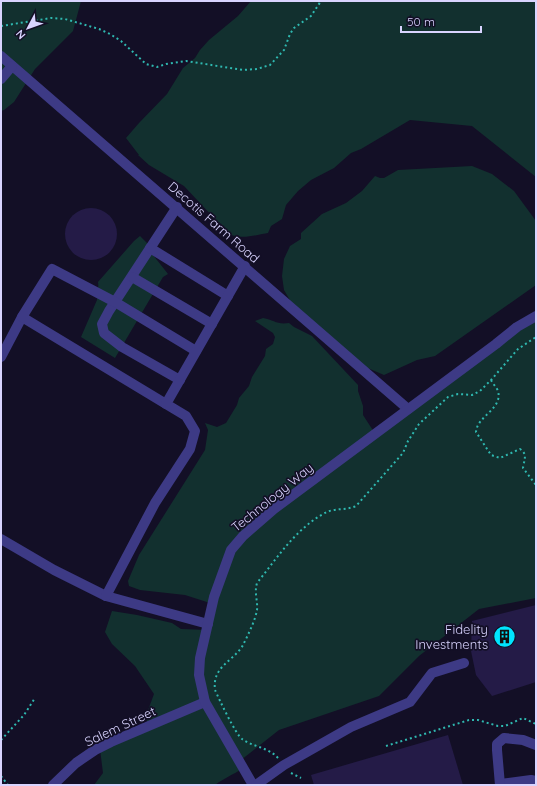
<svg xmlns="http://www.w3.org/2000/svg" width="537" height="786" viewBox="0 0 537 786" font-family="Quicksand,sans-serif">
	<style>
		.green { fill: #12302f }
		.building { fill: #241b47 }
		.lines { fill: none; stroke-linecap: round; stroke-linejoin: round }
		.path { stroke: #2fb8b0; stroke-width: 2; stroke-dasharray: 2 3; stroke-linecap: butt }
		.minor { stroke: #3d3a85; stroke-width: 10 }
		.labels { text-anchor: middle; stroke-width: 3.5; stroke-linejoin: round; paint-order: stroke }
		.street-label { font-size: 13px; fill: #d9d4ff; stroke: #130f26 }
		.poi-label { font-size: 13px; fill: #d9d4ff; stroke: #130f26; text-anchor: end }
	</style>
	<rect width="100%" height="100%" fill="#130f26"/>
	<g class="green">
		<polygon points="1,1 81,1 73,31 35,69 14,102 4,110 1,111"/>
		<path d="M251,1h285v176l-64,-51 -62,-6 -49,29 -10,4 -17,15 -23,12 -13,11 -12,14 -4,14 -11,7 -3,7c-13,2 -26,7 -39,1l-45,-48 -35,-21 -11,-10h1l-13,-17 13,-15 28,-29 16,-26 12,-10 5,-8 9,-10 29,-24z"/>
		<polygon points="472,166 492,174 514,191 536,221 536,285 435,356 417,360 384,375 363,366 291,302 284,290 282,276 284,259 290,246 301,239 301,233 322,214 346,203 362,191 375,176 380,178 384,178 398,170"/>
		<path d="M140,236l9,9 4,10 15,19 -5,3 -48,81 -34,-21 16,-37c0,-7 2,-12 1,-18l36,-41z"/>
		<path d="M263,318c11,2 14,7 26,5l5,4 18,9 46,49v6l5,15v9l11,17 162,-114v280l-57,11 -60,47 -40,40 -100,34 -38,30 2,8c-10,7 -19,10 -28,17h-121l9,-12 -3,-24 47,-21v-15l7,-19 -19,-28 -23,-22 -7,-12 7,-21 25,4 35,8 9,6 26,1 3,-27 -25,-8 -45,-5 -11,-4 -1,-5 11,-26 66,-105 3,-20 -3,-7 12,4 9,-4 11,-18 2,-7 10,-12 3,-9 13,-21 1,-7 7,-5 2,-7 -2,-4 -18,-12z"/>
	</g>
	<g class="building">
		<circle cx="91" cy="234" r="26"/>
		<polygon points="536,605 536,682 492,696 476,675 471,651 472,621"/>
		<polygon points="448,735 463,785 314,785 311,775"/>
	</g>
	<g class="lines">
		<g class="path">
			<polyline points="1,26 51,18 65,19 99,29 110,34 121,41 146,64 157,67 166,64 186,61 243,70 257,69 270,65 284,50 290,34 294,28 311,16 321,1"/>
			<path d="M491,380c2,4 6,8 7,11 5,18 -21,25 -22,41l15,23 9,3 20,-9c8,5 4,11 3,19l13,17"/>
			<polyline points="1,740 24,715 35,698"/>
			<polyline points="386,746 469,720 478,720 498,726 505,726 523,718 536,724"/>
			<path d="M278,758c-10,-11 -25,-11 -36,-19 -6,-4 -23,-40 -27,-49 -3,-24 18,-28 28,-45 5,-10 12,-24 14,-35 1,-9 -3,-17 0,-27 20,-25 38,-53 66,-69 11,-7 22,-3 33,-8l47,-53 5,-12 11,-17 29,-27 10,-3 14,1 8,-4 11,-11 27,-31 18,-12"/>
			<polyline points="291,773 301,778"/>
			<polyline points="1,776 8,785"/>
		</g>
		<g class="minor">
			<polyline points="1,56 408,409"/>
			<polyline points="1,79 12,66"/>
			<polyline points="177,207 109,311 102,324 104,333 122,347 180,380"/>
			<polyline points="150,248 228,296"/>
			<polyline points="132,277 212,324"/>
			<polyline points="1,357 22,317"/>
			<polyline points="166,404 22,317 52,269 115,302 196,351"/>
			<polyline points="1,539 54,570 106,596 208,624"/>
			<polyline points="106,596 155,503 190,449 195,431 186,416 166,404 245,266"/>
			<polyline points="500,784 531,780 536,781"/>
			<polyline points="53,785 76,763 95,750 111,742 205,702"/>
			<polyline points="253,785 205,702 199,675 200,658 214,597 231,550 243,536 274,509 496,344 517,327 536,316"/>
			<polyline points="256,785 284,765 351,727 410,702 432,673 464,663"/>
			<polyline points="500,785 497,750 497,744 504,738 523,740 536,745"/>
		</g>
	</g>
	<defs>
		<symbol id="building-disc" viewBox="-11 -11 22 22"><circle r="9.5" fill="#00e5ff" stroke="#130f26"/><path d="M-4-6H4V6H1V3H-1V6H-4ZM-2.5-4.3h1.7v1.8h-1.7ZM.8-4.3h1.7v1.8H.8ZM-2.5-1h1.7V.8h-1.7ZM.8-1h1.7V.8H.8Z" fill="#111"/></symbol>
	</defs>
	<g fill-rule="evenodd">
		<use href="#building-disc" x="492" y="624" width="25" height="25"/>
	</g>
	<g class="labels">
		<g class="street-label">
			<text transform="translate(214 222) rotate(41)" y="5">Decotis Farm Road</text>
			<text transform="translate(272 497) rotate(-39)" y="5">Technology Way</text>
			<text transform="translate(120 726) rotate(-25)" y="5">Salem Street</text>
		</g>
		<g class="poi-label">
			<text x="488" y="634">Fidelity<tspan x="488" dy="15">Investments</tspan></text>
		</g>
	</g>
	<rect width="537" height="786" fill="none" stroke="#d9d4ff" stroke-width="4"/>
	<g transform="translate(28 28) rotate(229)" stroke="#130f26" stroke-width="3" paint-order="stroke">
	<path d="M0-3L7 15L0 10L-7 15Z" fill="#d9d4ff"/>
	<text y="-6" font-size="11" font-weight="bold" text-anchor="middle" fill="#d9d4ff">N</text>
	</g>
	<path d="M401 26v6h80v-6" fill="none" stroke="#d9d4ff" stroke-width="2"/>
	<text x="407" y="26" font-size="12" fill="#d9d4ff" stroke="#130f26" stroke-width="3" paint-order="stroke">50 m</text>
</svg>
